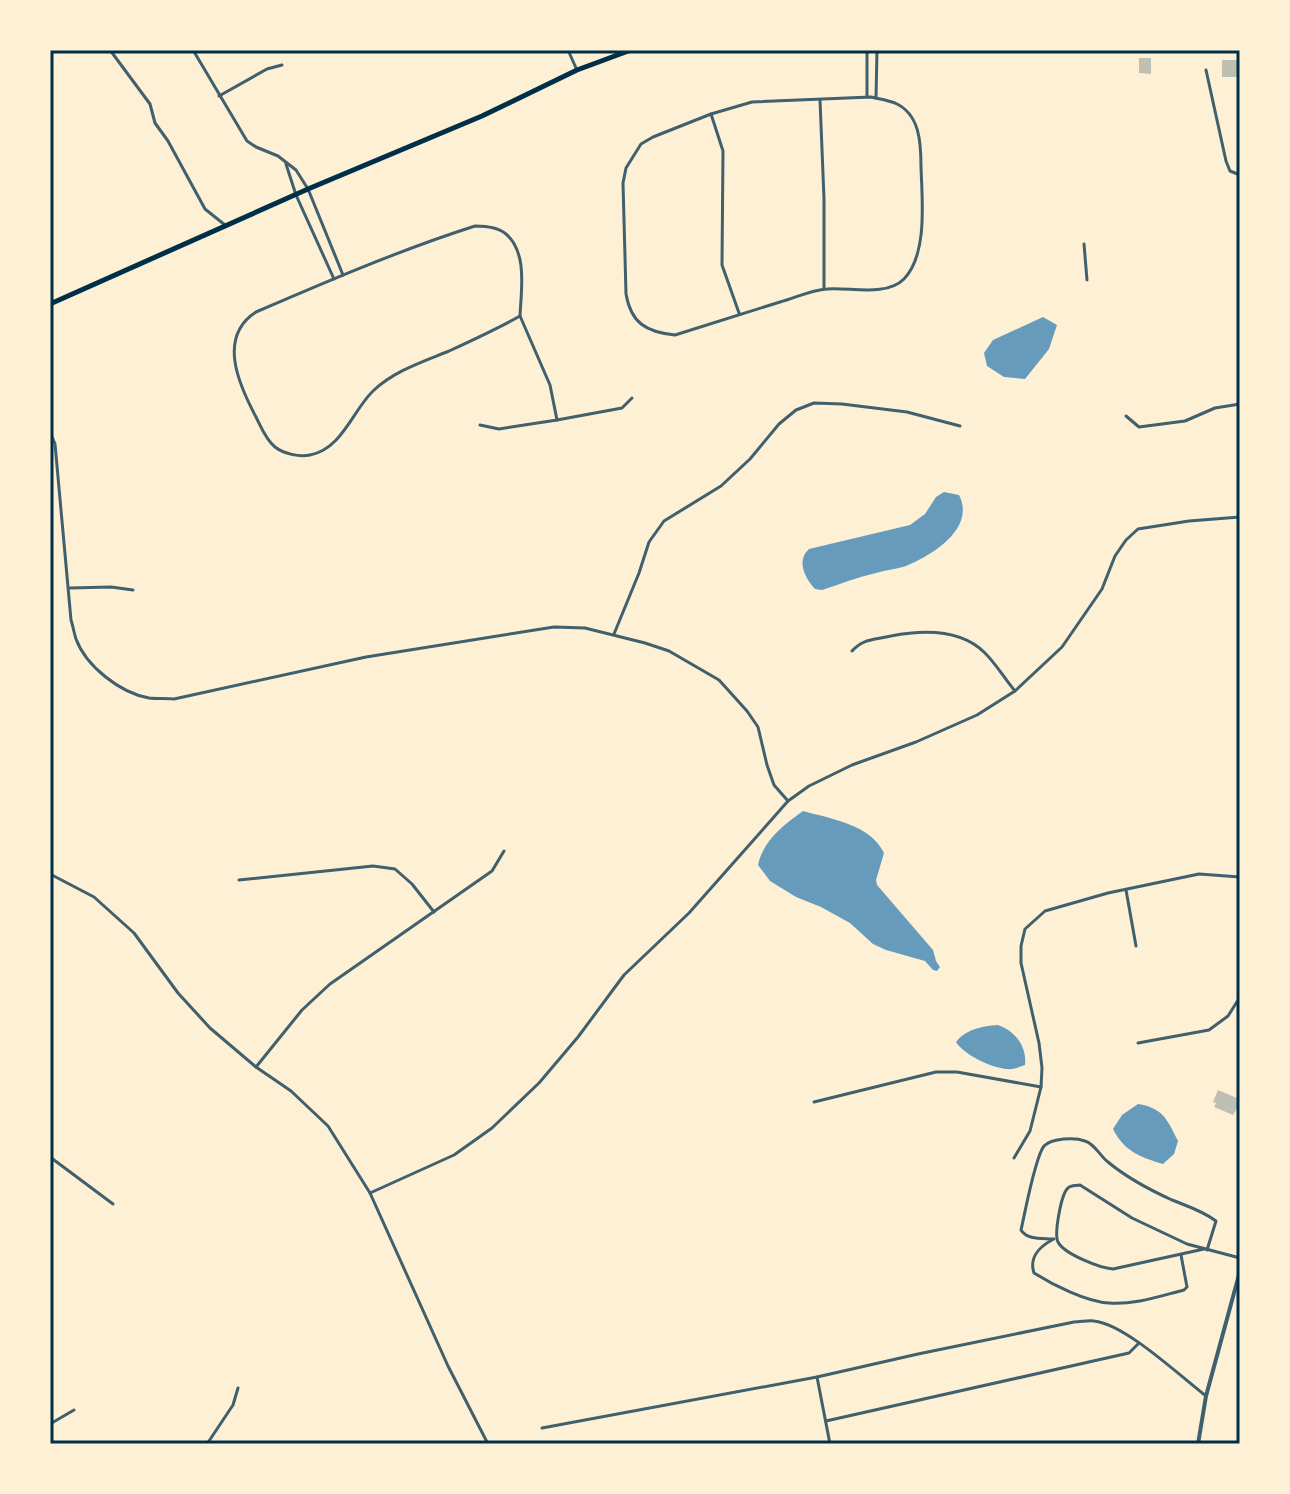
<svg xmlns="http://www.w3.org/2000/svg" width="1290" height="1494" viewBox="0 0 1290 1494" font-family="'Fira Sans Condensed',sans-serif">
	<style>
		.water { fill: #669bbc }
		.building { fill: #bec0b2 }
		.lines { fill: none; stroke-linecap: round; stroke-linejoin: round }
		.minor { stroke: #3f606c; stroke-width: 3 }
		.tertiary { stroke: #3f606c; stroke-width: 4 }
		.secondary { stroke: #003049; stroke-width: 5 }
		.neatline { fill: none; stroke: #003049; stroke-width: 3 }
	</style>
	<rect width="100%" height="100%" fill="#fdf0d5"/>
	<g class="water">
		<polygon points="1043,317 1057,325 1049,349 1025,379 1004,377 987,366 984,353 993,340"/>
		<path d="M944,492l15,3c17,33 -26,60 -53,71 -9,3 -20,4 -30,7 -18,4 -36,11 -54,17l-7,-1c-10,-11 -19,-28 -6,-40l101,-24 15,-11 11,-17z"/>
		<path d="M803,811c28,8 67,13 81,42l-8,27 1,5 56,65 3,11 4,6 -3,4 -4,-1 -8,-9 -39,-11 -13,-6 -23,-21 -29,-16 -25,-10 -26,-16 -12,-16c5,-24 25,-40 45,-54z"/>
		<path d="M998,1025c17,6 29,21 27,40 -6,2 -12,5 -18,4 -15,-1 -43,-14 -51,-27 10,-13 27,-16 42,-17z"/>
		<path d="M1138,1104c25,4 29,15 40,37l-4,13 -11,10c-23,-7 -39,-13 -50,-35l9,-14z"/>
	</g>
	<g class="building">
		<polygon points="1139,58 1151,58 1151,74 1139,73"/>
		<rect x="1222" y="60" width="18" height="17"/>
		<polygon points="1218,1090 1239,1099 1237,1102 1240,1104 1233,1115 1214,1107 1216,1103 1213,1102"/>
	</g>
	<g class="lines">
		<g class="minor">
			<polyline points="110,50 150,104 155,123 168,141 205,209 225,225"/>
			<polyline points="193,50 247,141 256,147 278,156 296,170 308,189 343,275"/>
			<polyline points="568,50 576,68"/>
			<polyline points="1206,70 1226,161 1230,171 1240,175"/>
			<polyline points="219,96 267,69 282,65"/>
			<polyline points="867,97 867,50"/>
			<path d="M871,97c8,2 16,3 24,6 25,11 26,40 26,64 1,32 7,87 -17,112 -18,18 -54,8 -77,10 -16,1 -32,9 -47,13 -35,11 -70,22 -105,33 -29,-3 -44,-12 -49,-41l-3,-111 3,-15 15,-24 12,-7 58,-23 41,-12z"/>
			<polyline points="876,98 877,50"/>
			<polyline points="820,100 824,199 824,288"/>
			<polyline points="711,114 723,151 722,265 739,313"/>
			<polyline points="286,164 296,195 334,279"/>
			<path d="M475,226c11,0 23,1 31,8 22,19 15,57 14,82 -23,13 -47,24 -71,35 -27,11 -55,20 -76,40 -20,19 -31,58 -63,64 -11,2 -26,-1 -35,-8 -9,-7 -14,-20 -19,-30 -17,-32 -39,-80 0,-105 72,-31 144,-62 219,-86z"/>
			<polyline points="1084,244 1087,280"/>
			<polyline points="520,316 550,385 557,420"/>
			<polyline points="1126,416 1139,427 1185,421 1215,408 1240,404"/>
			<polyline points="480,425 499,429 557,420 622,408 632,398"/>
			<path d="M50,432l5,12 16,176c2,6 3,13 5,19 10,27 44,54 73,59 8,1 17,0 25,1l192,-42 188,-30 31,1 60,15 24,8 50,29 28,31 11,16 9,38 7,20 14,16"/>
			<polyline points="70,588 111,587 133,590"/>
			<polyline points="614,634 639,573 649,542 664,521 721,486 750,459 779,424 796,410 814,403 842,404 907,412 960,426"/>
			<path d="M852,651c12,-13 22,-11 39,-15 31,-6 69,-8 94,17 11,11 20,26 30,38"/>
			<polyline points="50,874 94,897 134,933 178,993 210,1028 256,1067 291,1091 328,1126 370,1193 448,1366 488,1444"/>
			<polyline points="239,880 373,866 395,869 412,884 434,912"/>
			<polyline points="1126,890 1136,946"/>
			<polyline points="1138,1043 1209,1030 1228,1016 1240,997"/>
			<polyline points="256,1067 302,1010 330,984 492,871 504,851"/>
			<polyline points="814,1102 936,1072 957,1072 1041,1087"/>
			<polyline points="50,1157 113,1204"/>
			<polyline points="1014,1158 1030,1131 1041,1087 1042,1068 1039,1043 1021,963 1021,946 1025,929 1045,911 1108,893 1199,874 1240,877"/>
			<polyline points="370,1193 454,1155 492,1128 539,1083 578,1037 624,975 689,913 788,801 809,786 852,765 916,742 977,715 1015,691 1062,647 1102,589 1115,556 1126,540 1138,529 1189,521 1240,517"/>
			<path d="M1054,1239c-12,-1 -27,1 -33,-9 4,-17 14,-73 23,-84 8,-8 31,-9 41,-5 10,3 15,15 23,21 18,15 42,28 64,38 15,6 31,11 44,21l-9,29"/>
			<path d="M1052,1240c-13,7 -23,18 -18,33 19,12 53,29 75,30 25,2 51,-7 75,-13l3,-3 -6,-32"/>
			<path d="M1204,1249l-91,20c-13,-1 -49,-15 -55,-27 -4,-8 3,-48 10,-54 3,-3 7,-2 12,-3l52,33 55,26 53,14"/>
			<polyline points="817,1377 830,1444"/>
			<polyline points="826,1421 1129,1353 1138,1344"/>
			<polyline points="50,1424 74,1410"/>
			<path d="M542,1428l275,-51 101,-23 156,-32c7,0 14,-2 20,-1 31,3 86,55 112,75"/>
			<polyline points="50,1440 52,1444"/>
			<polyline points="207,1444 233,1405 238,1388"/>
		</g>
		<polyline class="tertiary" points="1198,1444 1206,1396 1240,1271"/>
		<polyline class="secondary" points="50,304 308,189 482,116 577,70 631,50"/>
	</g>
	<rect width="1290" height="1494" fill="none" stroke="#fdf0d5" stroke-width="104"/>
	<rect x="52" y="52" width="1186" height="1390" class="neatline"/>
</svg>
